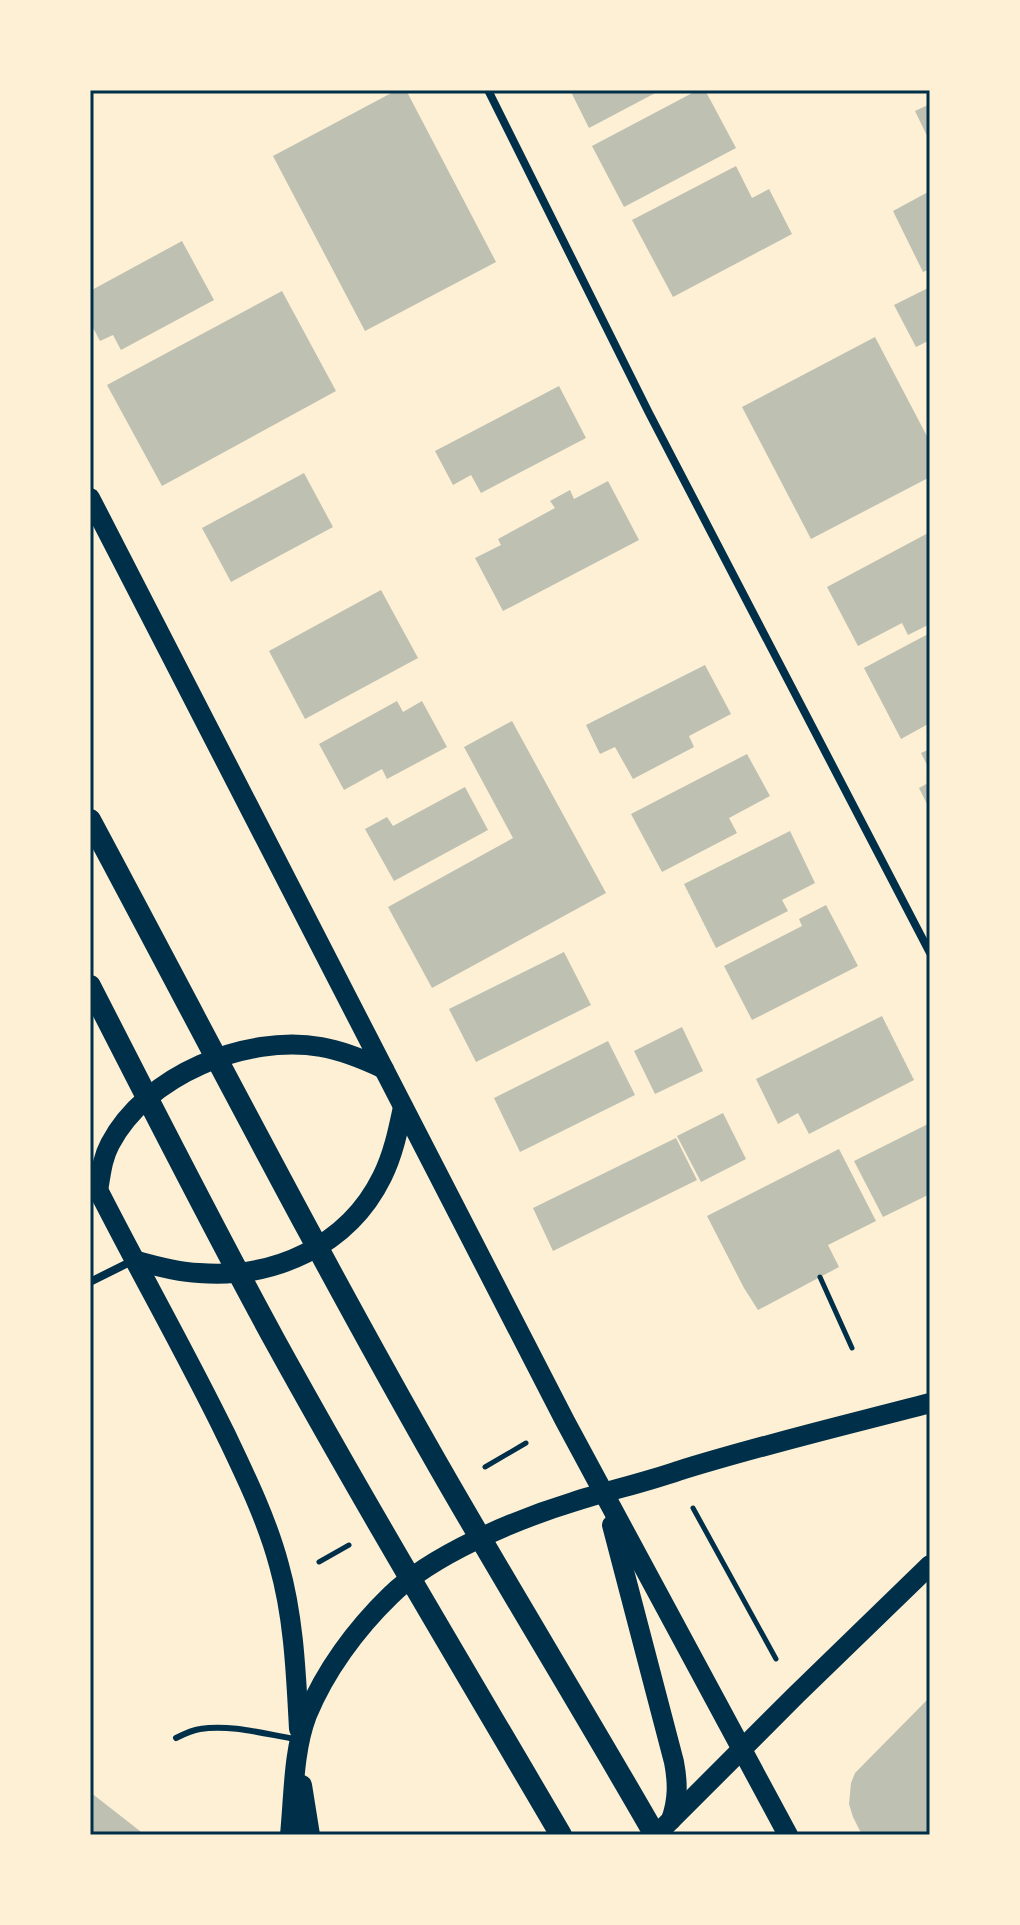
<svg xmlns="http://www.w3.org/2000/svg" width="1020" height="1925" viewBox="0 0 1020 1925" font-family="Arial,sans-serif">
	<style>
		.building { fill: #bec0b2 }
		.lines { fill: none; stroke-linecap: round; stroke-linejoin: round }
		.path { stroke: #003049; stroke-width: 5 }
		.service { stroke: #003049; stroke-width: 6 }
		.minor { stroke: #003049; stroke-width: 8 }
		.primary { stroke: #003049; stroke-width: 20 }
		.trunk { stroke: #003049; stroke-width: 22 }
		.neatline { fill: none; stroke: #003049; stroke-width: 3 }
	</style>
	<rect width="100%" height="100%" fill="#fdf0d5"/>
	<g class="building">
		<polygon points="397,90 406,90 496,262 365,331 273,156"/>
		<polygon points="570,90 661,90 589,128"/>
		<polygon points="698,90 705,90 736,148 624,207 592,146"/>
		<polygon points="930,104 930,142 915,111"/>
		<polygon points="736,166 752,198 769,189 792,234 673,297 632,220"/>
		<polygon points="930,191 930,269 923,272 893,211"/>
		<polygon points="182,241 214,300 121,350 113,335 100,341 90,322 90,291"/>
		<polygon points="930,287 930,340 916,347 894,305"/>
		<polygon points="282,291 336,391 162,486 107,385"/>
		<polygon points="875,337 930,442 930,477 811,539 742,407"/>
		<polygon points="559,386 586,438 481,493 471,475 453,485 435,451"/>
		<polygon points="304,473 333,527 231,582 202,528"/>
		<polygon points="608,481 639,540 503,611 475,558 501,545 498,539 555,508 550,501 570,490 574,499"/>
		<polygon points="930,532 930,624 908,635 902,623 858,646 827,587"/>
		<polygon points="381,590 418,658 305,719 269,651"/>
		<polygon points="930,633 930,723 901,739 864,668"/>
		<polygon points="705,665 731,714 689,736 694,747 633,779 615,747 600,754 586,725"/>
		<polygon points="397,701 403,712 422,701 447,747 387,779 382,769 344,790 319,744"/>
		<polygon points="512,721 606,893 432,988 388,907 513,838 464,747"/>
		<polygon points="930,749 930,771 921,753"/>
		<polygon points="747,754 770,796 729,818 737,833 662,872 631,814"/>
		<polygon points="930,782 930,810 919,788"/>
		<polygon points="465,787 488,830 394,881 365,829 387,817 393,826"/>
		<polygon points="790,831 815,883 782,900 788,911 716,948 684,884"/>
		<polygon points="826,905 858,966 752,1020 724,966 802,926 799,919"/>
		<polygon points="564,952 591,1005 476,1062 449,1009"/>
		<polygon points="882,1016 914,1080 809,1134 798,1113 778,1124 756,1079"/>
		<polygon points="682,1027 703,1071 655,1094 634,1051"/>
		<polygon points="608,1041 635,1095 520,1152 494,1098"/>
		<polygon points="723,1113 746,1159 701,1182 677,1136"/>
		<polygon points="930,1123 930,1194 883,1217 854,1161"/>
		<polygon points="676,1138 697,1180 553,1251 533,1208"/>
		<polygon points="839,1149 876,1221 828,1245 839,1267 758,1310 744,1288 707,1216"/>
		<polygon points="930,1697 930,1835 862,1835 853,1817 849,1804 851,1783 855,1773"/>
		<polygon points="90,1792 145,1835 90,1835"/>
	</g>
	<g class="lines">
		<g class="path">
			<polyline points="820,1277 852,1348"/>
			<polyline points="485,1467 526,1443"/>
			<polyline points="693,1508 776,1659"/>
			<polyline points="319,1562 349,1545"/>
		</g>
		<path class="service" d="M176,1738c8,-4 16,-8 24,-9 30,-5 65,5 95,10"/>
		<g class="minor">
			<polyline points="488,90 649,413 930,953"/>
			<polyline points="90,1282 132,1261"/>
		</g>
		<g class="primary">
			<polyline points="90,498 565,1421 788,1835"/>
			<path d="M90,1174c44,88 93,173 136,261 20,42 41,85 53,130 15,53 17,109 20,164"/>
			<path d="M98,1191c3,-17 4,-32 12,-47 36,-69 136,-110 211,-97 23,4 42,12 63,22"/>
			<path d="M134,1260c21,6 43,12 65,13 75,6 149,-27 183,-96 11,-22 16,-46 21,-70"/>
			<path d="M612,1525l62,237c4,21 4,38 -3,58"/>
			<polyline points="302,1785 310,1835"/>
			<path d="M290,1835c4,-40 3,-83 17,-120 18,-44 49,-86 83,-119 41,-41 127,-77 183,-94 34,-11 70,-19 105,-31 83,-26 168,-46 252,-68"/>
			<polyline points="656,1835 797,1694 930,1565"/>
		</g>
		<g class="trunk">
			<path d="M90,820c115,215 227,433 348,645 71,124 146,246 217,370"/>
			<path d="M90,986c61,119 121,238 185,355 92,167 190,330 286,494"/>
		</g>
	</g>
	<rect width="1020" height="1925" fill="none" stroke="#fdf0d5" stroke-width="184"/>
	<rect x="92" y="92" width="836" height="1741" class="neatline"/>
</svg>
